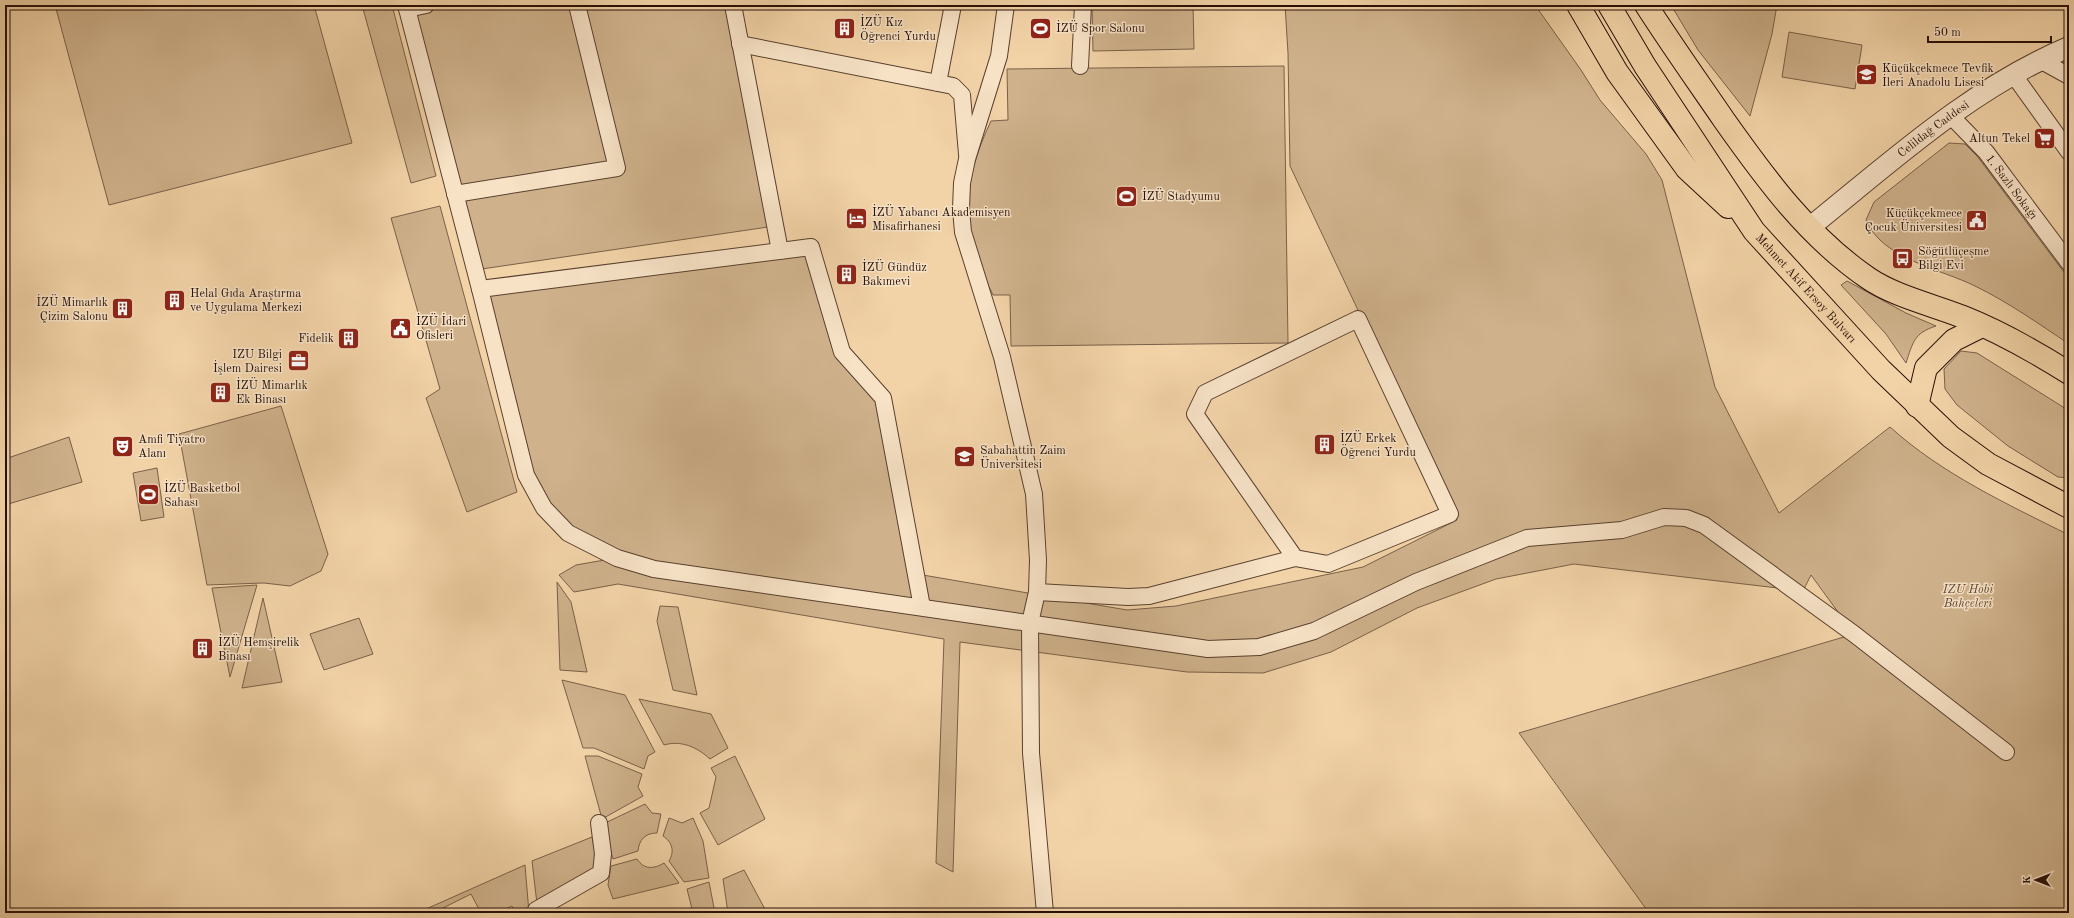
<svg xmlns="http://www.w3.org/2000/svg" width="2074" height="918" viewBox="0 0 2074 918" font-family="'Old Standard TT',serif">
	<style>
		.green { fill: #cfb28c; stroke: #7a6049 }
		.lines { fill: none; stroke-linecap: round; stroke-linejoin: round }
		.minor-casing { stroke: #59402e; stroke-width: 18 }
		.tertiary-casing { stroke: #59402e; stroke-width: 22 }
		.primary-casing { stroke: #260f06; stroke-width: 24 }
		.minor { stroke: #f7e2c6; stroke-width: 16 }
		.tertiary { stroke: #f7e2c6; stroke-width: 20 }
		.primary { stroke: #f2d3a7; stroke-width: 22 }
		.labels { text-anchor: middle; stroke-width: 3; stroke-linejoin: round; paint-order: stroke }
		.poi-label { font-size: 12px; fill: #260f06; stroke: #f7e2c6; text-anchor: start }
		.street-label { font-size: 12px; fill: #260f06; stroke: #f7e2c6 }
		.park-label { font-size: 12px; font-style: italic; fill: #614835; stroke: #f7e2c6 }
	</style>
	<rect width="100%" height="100%" fill="#f2d3a7"/>
	<filter id="stains"><feTurbulence type="fractalNoise" baseFrequency=".005" numOctaves="4"/><feColorMatrix values="0 0 0 0 .2 0 0 0 0 .09 0 0 0 0 .02 0 0 0 .5 -.17"/></filter>
	<radialGradient id="worn" r=".72"><stop offset=".6" stop-color="#630" stop-opacity="0"/><stop offset="1" stop-color="#630" stop-opacity=".3"/></radialGradient>
	<g class="green">
		<polygon points="55,5 314,5 352,143 109,205"/>
		<polygon points="362,5 392,5 436,176 411,183"/>
		<polygon points="406,5 733,5 775,226 475,270"/>
		<polygon points="1092,5 1193,5 1194,49 1093,51"/>
		<path d="M1285,5h250l46,65 19,30 46,54 16,26 53,207 64,126 111,-86c52,47 117,77 179,108v378h-420l-130,-180 335,-99 -43,-59 -8,16 -229,-27 -78,15 -79,29 -86,44 -68,21 -76,-1 -227,-30 -7,230 -17,-9 8,-224 -326,-55 -44,8 -15,-17 17,-10 40,-7 -73,-52 -63,-217 331,-42 31,105 41,46 34,176 210,36 49,-4 187,-39 94,-47 -167,-354 -2,-113z"/>
		<polygon points="1671,5 1777,5 1772,34 1750,116 1698,50"/>
		<polygon points="1789,32 1862,45 1855,89 1782,77"/>
		<path d="M1284,66l4,277 -277,3 -1,-51h-17c-32,-64 -33,-109 -2,-174l17,-1 -1,-51z"/>
		<path d="M1949,143l16,1 12,12 92,123v65c-30,-20 -61,-42 -94,-58 -34,-17 -93,-27 -109,-66l8,-18z"/>
		<polygon points="440,206 517,492 467,512 426,398 440,389 391,218"/>
		<path d="M1847,281l59,32 30,13c-22,7 -23,16 -30,37l-20,-29 -45,-49z"/>
		<polygon points="1961,351 1977,353 2063,407 2069,414 2069,478 2058,477 2008,446 1957,405 1945,389 1944,369"/>
		<polygon points="281,406 328,554 321,571 290,586 264,583 207,585 179,434"/>
		<polygon points="69,437 82,482 5,505 5,459"/>
		<polygon points="157,468 164,517 141,521 133,473"/>
		<polygon points="557,582 571,602 587,672 560,670"/>
		<polygon points="257,585 230,677 212,588"/>
		<polygon points="263,598 282,682 242,688"/>
		<polygon points="660,606 678,607 697,695 673,690 657,621"/>
		<polygon points="359,618 373,654 324,670 310,634"/>
		<polygon points="562,680 625,695 655,752 648,756 644,769 594,748 583,748"/>
		<path d="M639,699l72,15 17,34 -18,11c-13,-12 -29,-19 -46,-14z"/>
		<polygon points="585,756 598,756 642,774 638,787 643,796 602,819"/>
		<polygon points="735,756 765,819 718,845 700,813 709,808 716,777 711,768"/>
		<path d="M645,804l7,9 9,1 -4,19c-12,0 -18,7 -19,18l-25,8 -10,-35z"/>
		<path d="M669,818l13,5 11,-5 10,23 6,37 -25,4 -15,-21c6,-10 3,-19 -6,-25z"/>
		<polygon points="592,837 599,869 537,904 532,861"/>
		<path d="M637,859c7,11 17,10 27,4l15,20 -66,16 -5,-14 3,-19z"/>
		<polygon points="525,865 529,913 515,913 512,906 497,913 481,913 471,894 433,913 417,913"/>
		<polygon points="744,870 767,913 728,913 723,879"/>
		<polygon points="709,882 715,913 693,913 687,889"/>
	</g>
	<g class="lines">
		<defs>
			<g id="minor">
				<polyline points="406,5 480,289 526,475 544,508 568,533 617,558 654,569 1208,649 1259,647 1314,631 1416,582 1527,538 1622,530 1664,517 1686,518 1704,525 1854,634 2006,752"/>
				<polyline points="733,5 780,251"/>
				<polyline points="1006,5 999,56 967,159 962,183 961,209 963,232 1002,357 1034,494 1038,560 1037,592 1030,623 1031,753 1045,913"/>
				<polyline points="407,9 426,5"/>
				<polyline points="740,44 953,86 962,95 967,154"/>
				<polyline points="2040,60 2069,76"/>
				<polyline points="1080,66 1083,5"/>
				<polyline points="2013,74 2069,152"/>
				<polyline points="938,83 953,5"/>
				<path id="s1" d="M1950,115l36,37 83,111"/>
				<polyline points="455,194 617,168 577,5"/>
				<polyline points="480,289 811,247 842,352 883,398 922,607"/>
				<polyline points="1037,592 1128,597 1149,596 1295,558 1328,564 1450,514 1358,319 1205,393 1195,414 1295,558"/>
				<polyline points="537,913 536,910 601,873 603,854 599,823"/>
			</g>
			<g id="tertiary">
				<path id="s2" d="M1809,228c82,-66 162,-140 260,-181"/>
			</g>
			<g id="primary">
				<polyline points="1578,5 1617,72 1687,169 1728,207"/>
				<path id="s3" d="M1609,5l36,61 109,165 127,139 70,67 37,27 81,43"/>
				<path d="M1646,5c25,39 52,77 78,115 41,58 84,117 144,158 26,18 65,27 95,39 38,15 71,34 106,56"/>
				<polyline points="1917,406 1926,368 1954,340 1982,326"/>
			</g>
		</defs>
		<use href="#minor" class="minor-casing"/>
		<use href="#tertiary" class="tertiary-casing"/>
		<use href="#primary" class="primary-casing"/>
		<use href="#minor" class="minor"/>
		<use href="#tertiary" class="tertiary"/>
		<use href="#primary" class="primary"/>
	</g>
	<defs>
		<symbol id="stadium-square" viewBox="-11 -11 22 22"><rect x="-9" y="-9" width="18" height="18" rx="4" fill="#8f2418" stroke="#f7e2c6"/><path d="M0-5a6.5 5 0 1 0 0 10a6.5 5 0 1 0 0-10ZM-3.5-1.8h7v3.6h-7Z" fill="#fff"/></symbol>
		<symbol id="building-square" viewBox="-11 -11 22 22"><rect x="-9" y="-9" width="18" height="18" rx="4" fill="#8f2418" stroke="#f7e2c6"/><path d="M-4-6H4V6H1V3H-1V6H-4ZM-2.5-4.3h1.7v1.8h-1.7ZM.8-4.3h1.7v1.8H.8ZM-2.5-1h1.7V.8h-1.7ZM.8-1h1.7V.8H.8Z" fill="#fff"/></symbol>
		<symbol id="school-square" viewBox="-11 -11 22 22"><rect x="-9" y="-9" width="18" height="18" rx="4" fill="#8f2418" stroke="#f7e2c6"/><path d="M0-5L7-2L0 1L-7-2ZM-4 1L0 2.5L4 1V4Q0 6-4 4Z" fill="#fff"/></symbol>
		<symbol id="supermarket-square" viewBox="-11 -11 22 22"><rect x="-9" y="-9" width="18" height="18" rx="4" fill="#8f2418" stroke="#f7e2c6"/><path d="M-6-5.5h2.5l.6 2H6L4.5 2H-2.5L-4.4-4H-6ZM-1.5 3.2a1.3 1.3 0 1 0 .1 0ZM3 3.2a1.3 1.3 0 1 0 .1 0Z" fill="#fff"/></symbol>
		<symbol id="hotel-square" viewBox="-11 -11 22 22"><rect x="-9" y="-9" width="18" height="18" rx="4" fill="#8f2418" stroke="#f7e2c6"/><path d="M-6-4.5h1.5V1H6V5H4.5V3h-9V5H-6ZM-4 0a1.8 1.8 0 1 1 3.6 0ZM.5 0V-2.5h3Q6-2.5 6 0Z" fill="#fff"/></symbol>
		<symbol id="civic-square" viewBox="-11 -11 22 22"><rect x="-9" y="-9" width="18" height="18" rx="4" fill="#8f2418" stroke="#f7e2c6"/><path d="M-.6-6.5H3V-4.5H.6V-3L4-1V1h2V6H-6V1h2V-1L-.6-3ZM-1.2 2.5V6h2.4V2.5Z" fill="#fff"/></symbol>
		<symbol id="bus-square" viewBox="-11 -11 22 22"><rect x="-9" y="-9" width="18" height="18" rx="4" fill="#8f2418" stroke="#f7e2c6"/><path d="M-5-6H5V4H4V6H2V4H-2V6H-4V4H-5ZM-3.5-4V0h7V-4ZM-3.5 1.2v1.5H-2V1.2ZM2 1.2v1.5H3.5V1.2Z" fill="#fff"/></symbol>
		<symbol id="office-square" viewBox="-11 -11 22 22"><rect x="-9" y="-9" width="18" height="18" rx="4" fill="#8f2418" stroke="#f7e2c6"/><path d="M-6-3h4V-5.5h4V-3h4V5H-6ZM-1-4.5V-3h2v-1.5ZM-6 0V1H6V0Z" fill="#fff"/></symbol>
		<symbol id="theatre-square" viewBox="-11 -11 22 22"><rect x="-9" y="-9" width="18" height="18" rx="4" fill="#8f2418" stroke="#f7e2c6"/><path d="M-5-5.5Q0-4 5-5.5V0Q5 5 0 6Q-5 5-5 0ZM-3.3-2.5H-1v1.5H-3.3ZM1-2.5H3.3v1.5H1ZM-2.8 1Q0 5.5 2.8 1Z" fill="#fff"/></symbol>
		<symbol id="university-square" viewBox="-11 -11 22 22"><rect x="-9" y="-9" width="18" height="18" rx="4" fill="#8f2418" stroke="#f7e2c6"/><path d="M0-5L7-2L0 1L-7-2ZM-4 1L0 2.5L4 1V4Q0 6-4 4Z" fill="#fff"/></symbol>
	</defs>
	<g fill-rule="evenodd">
		<use href="#stadium-square" x="1028" y="16" width="25" height="25"/>
		<use href="#building-square" x="832" y="16" width="25" height="25"/>
		<use href="#school-square" x="1854" y="62" width="25" height="25"/>
		<use href="#supermarket-square" x="2032" y="126" width="25" height="25"/>
		<use href="#stadium-square" x="1114" y="184" width="25" height="25"/>
		<use href="#hotel-square" x="844" y="206" width="25" height="25"/>
		<use href="#civic-square" x="1964" y="208" width="25" height="25"/>
		<use href="#bus-square" x="1890" y="246" width="25" height="25"/>
		<use href="#building-square" x="834" y="262" width="25" height="25"/>
		<use href="#building-square" x="162" y="288" width="25" height="25"/>
		<use href="#building-square" x="110" y="296" width="25" height="25"/>
		<use href="#civic-square" x="388" y="316" width="25" height="25"/>
		<use href="#building-square" x="336" y="326" width="25" height="25"/>
		<use href="#office-square" x="286" y="348" width="25" height="25"/>
		<use href="#building-square" x="208" y="380" width="25" height="25"/>
		<use href="#building-square" x="1312" y="432" width="25" height="25"/>
		<use href="#theatre-square" x="110" y="434" width="25" height="25"/>
		<use href="#university-square" x="952" y="444" width="25" height="25"/>
		<use href="#stadium-square" x="136" y="482" width="25" height="25"/>
		<use href="#building-square" x="190" y="636" width="25" height="25"/>
	</g>
	<g class="labels">
		<g class="poi-label">
			<text x="860" y="26">İZÜ Kız<tspan x="860" dy="14">Öğrenci Yurdu</tspan></text>
			<text x="1056" y="32">İZÜ Spor Salonu</text>
			<text x="1882" y="72">Küçükçekmece Tevfik<tspan x="1882" dy="14">İleri Anadolu Lisesi</tspan></text>
			<text x="2030" y="142" text-anchor="end">Altun Tekel</text>
			<text x="1142" y="200">İZÜ Stadyumu</text>
			<text x="872" y="216">İZÜ Yabancı Akademisyen<tspan x="872" dy="14">Misafirhanesi</tspan></text>
			<text x="1962" y="217" text-anchor="end">Küçükçekmece<tspan x="1962" dy="14">Çocuk Üniversitesi</tspan></text>
			<text x="1918" y="255">Söğütlüçeşme<tspan x="1918" dy="14">Bilgi Evi</tspan></text>
			<text x="862" y="271">İZÜ Gündüz<tspan x="862" dy="14">Bakımevi</tspan></text>
			<text x="190" y="297">Helal Gıda Araştırma<tspan x="190" dy="14">ve Uygulama Merkezi</tspan></text>
			<text x="108" y="306" text-anchor="end">İZÜ Mimarlık<tspan x="108" dy="14">Çizim Salonu</tspan></text>
			<text x="416" y="325">İZÜ İdari<tspan x="416" dy="14">Ofisleri</tspan></text>
			<text x="334" y="342" text-anchor="end">Fidelik</text>
			<text x="282" y="358" text-anchor="end">IZU Bilgi<tspan x="282" dy="14">İşlem Dairesi</tspan></text>
			<text x="236" y="389">İZÜ Mimarlık<tspan x="236" dy="14">Ek Binası</tspan></text>
			<text x="1340" y="442">İZÜ Erkek<tspan x="1340" dy="14">Öğrenci Yurdu</tspan></text>
			<text x="138" y="443">Amfi Tiyatro<tspan x="138" dy="14">Alanı</tspan></text>
			<text x="980" y="454">Sabahattin Zaim<tspan x="980" dy="14">Üniversitesi</tspan></text>
			<text x="164" y="492">İZÜ Basketbol<tspan x="164" dy="14">Sahası</tspan></text>
			<text x="218" y="646">İZÜ Hemşirelik<tspan x="218" dy="14">Binası</tspan></text>
		</g>
		<g class="street-label">
			<text dy="4" stroke="none"><textPath href="#s2" startOffset="159">Celildağ Caddesi</textPath></text>
			<text dy="4" stroke="none"><textPath href="#s1" startOffset="95">1. Sazlı Sokağı</textPath></text>
			<text dy="4" stroke="none"><textPath href="#s3" startOffset="346">Mehmet Akif Ersoy Bulvarı</textPath></text>
		</g>
		<g class="park-label">
			<text x="1968" y="593">IZU Hobi<tspan x="1968" dy="14">Bahçeleri</tspan></text>
		</g>
	</g>
	<rect width="2074" height="918" fill="none" stroke="#f2d3a7" stroke-width="20"/>
	<rect x="6" y="6" width="2062" height="906" fill="none" stroke="#260f06" stroke-width="2"/>
	<rect x="10" y="10" width="2054" height="898" fill="none" stroke="#260f06"/>
	<g transform="translate(2036 880) rotate(270)" stroke="#f7e2c6" stroke-width="3" paint-order="stroke">
	<path d="M0-3L7 15L0 10L-7 15Z" fill="#260f06"/>
	<text y="-6" font-size="11" font-weight="bold" text-anchor="middle" fill="#260f06">K</text>
	</g>
	<path d="M1928 36v6h123v-6" fill="none" stroke="#260f06" stroke-width="2"/>
	<text x="1934" y="36" font-size="12" fill="#260f06" stroke="#f7e2c6" stroke-width="3" paint-order="stroke">50 m</text>
	<rect width="100%" height="100%" filter="url(#stains)"/>
	<rect width="100%" height="100%" fill="url(#worn)"/>
</svg>
